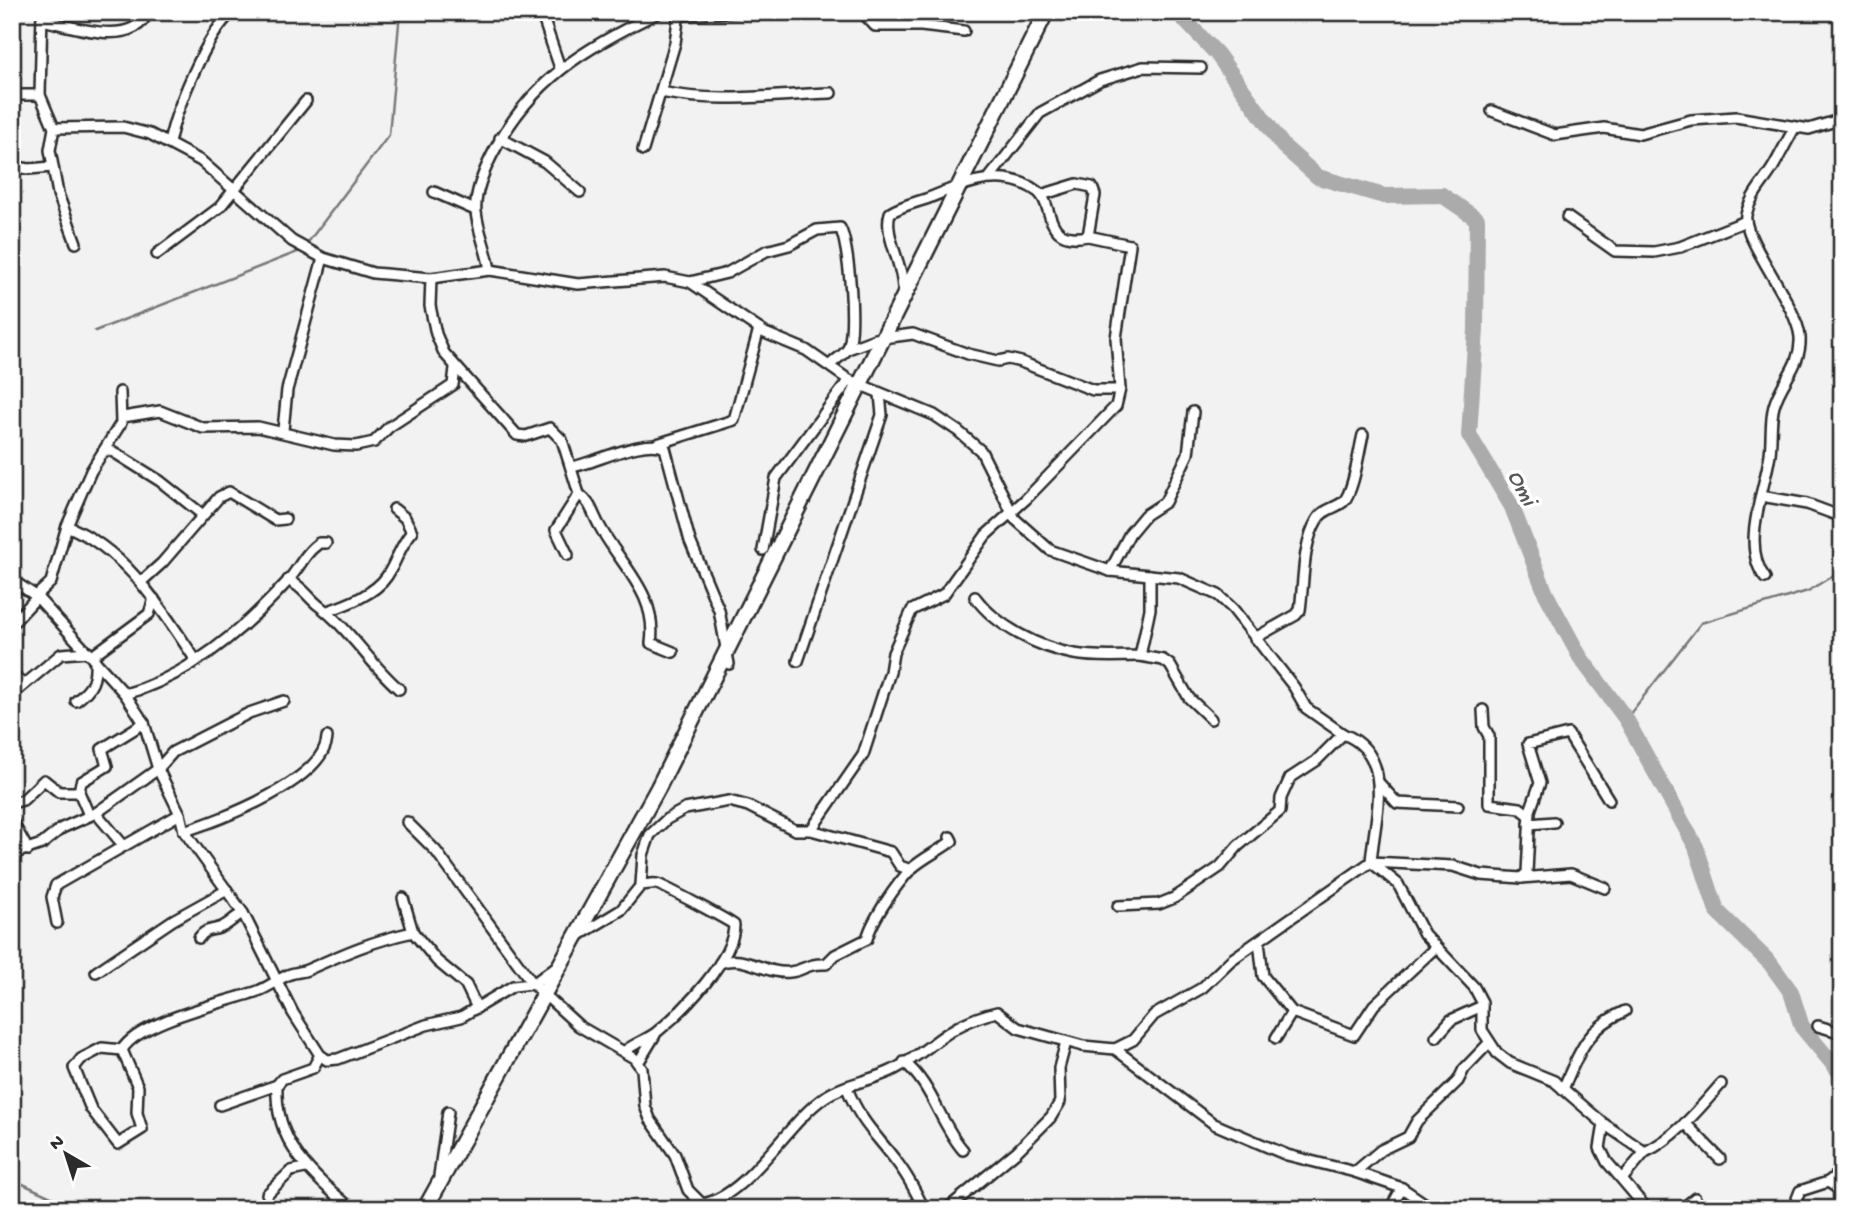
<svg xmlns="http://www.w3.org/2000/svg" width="1854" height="1221" viewBox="0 0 1854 1221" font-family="'Gochi Hand',sans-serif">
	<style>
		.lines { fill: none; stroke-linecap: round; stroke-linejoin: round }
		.stream { stroke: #787878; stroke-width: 2.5 }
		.river { stroke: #ababab; stroke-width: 16 }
		.minor-casing { stroke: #2b2b2b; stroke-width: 14 }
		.trunk-casing { stroke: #2b2b2b; stroke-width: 19 }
		.minor { stroke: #fff; stroke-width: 9 }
		.trunk { stroke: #fff; stroke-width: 14 }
		.labels { text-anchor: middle; stroke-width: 7; stroke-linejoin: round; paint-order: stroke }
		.water-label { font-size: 24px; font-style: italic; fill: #585858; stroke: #fff }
	</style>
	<rect width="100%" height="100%" fill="#f2f2f2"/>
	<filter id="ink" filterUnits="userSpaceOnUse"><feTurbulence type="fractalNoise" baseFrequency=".0143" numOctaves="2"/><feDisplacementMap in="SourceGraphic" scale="14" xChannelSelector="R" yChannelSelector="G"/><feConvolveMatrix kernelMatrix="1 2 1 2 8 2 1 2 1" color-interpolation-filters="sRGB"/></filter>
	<g filter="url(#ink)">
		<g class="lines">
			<g class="stream">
				<polyline points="306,245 389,135 400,12"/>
				<polyline points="95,331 300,251"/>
				<polyline points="1626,719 1701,623 1808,591 1842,570"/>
				<polyline points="12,1179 77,1209"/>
			</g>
			<polyline class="river" points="1177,12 1217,54 1283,146 1318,177 1384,196 1442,195 1477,219 1476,329 1469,435 1512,507 1546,594 1580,657 1626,719 1696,847 1717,911 1770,963 1791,992 1802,1027 1842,1075"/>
			<defs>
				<g id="minor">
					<polyline points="42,12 40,95 54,128 50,150 58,194 76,243"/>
					<polyline points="541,12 560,68"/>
					<polyline points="862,12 875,26 921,26 964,31"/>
					<polyline points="679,15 736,12"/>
					<path d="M42,20c30,6 90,29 106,-8"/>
					<path d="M661,92c57,12 112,3 170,1"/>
					<polyline points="12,95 40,95"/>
					<polyline points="1492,111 1555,135 1604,128 1640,134 1691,120 1736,117 1809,129 1842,119"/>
					<polyline points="54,128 123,127 150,134 201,161 292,241 323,258 373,273 431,278 490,270 578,284 665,277 690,282 765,333 806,350 849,380 934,415 958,431 981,451 1015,519 1050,550 1110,571 1179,578 1218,595 1233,609 1294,687 1306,708 1343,734"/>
					<polyline points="500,138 545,162 580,192"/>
					<path d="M169,143c7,-34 37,-108 63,-131"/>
					<polyline points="643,150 675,43 679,12"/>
					<polyline points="12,166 29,169 52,167"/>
					<polyline points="990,177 1040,113 1100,80 1143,67 1201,68"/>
					<polyline points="434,192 475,210"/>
					<polyline points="1567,217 1615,251 1654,252 1680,247 1746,221"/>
					<polyline points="157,254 220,207 306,101"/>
					<path d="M490,270c-3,-20 -12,-39 -14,-58 -2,-18 8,-41 16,-57 38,-75 94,-108 168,-143"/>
					<polyline points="431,278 430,306 436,334 444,353 517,435 526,436 550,428 562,440 579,494 556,530 568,555"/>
					<path d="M690,282l37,-9 39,-22 23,-6 28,-15 23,-2c9,14 17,108 7,122 -4,5 -12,10 -17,15"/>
					<path d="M903,291c1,-26 -20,-56 -13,-78 11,-7 24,-10 36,-14 36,-14 76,-34 112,-7 17,13 4,53 50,44"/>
					<polyline points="848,349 875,339 913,334 968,354 998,361 1008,359 1021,362 1093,390 1119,390"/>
					<polyline points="12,355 14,355"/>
					<polyline points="123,417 160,411 203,428 258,427 334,445 356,446 374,442 389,427 453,385 455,368"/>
					<polyline points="283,430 287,390 323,258"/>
					<polyline points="657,444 734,420 759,329"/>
					<polyline points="104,451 112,451 160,481 203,515"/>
					<path d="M572,467c23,-4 72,-30 93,-19l25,93 29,69 10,54"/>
					<path d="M579,494c12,9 13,18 20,31 21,40 59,69 52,118l22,9"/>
					<polyline points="1761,496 1807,504 1842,517"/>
					<path d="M67,526c60,25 93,81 128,133"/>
					<polyline points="763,550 776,478 849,380"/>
					<polyline points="1110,571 1130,533 1145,515 1165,502 1188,454 1193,412"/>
					<path d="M1765,578c-25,-33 0,-88 5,-124 2,-16 0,-34 4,-48 7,-25 28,-41 26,-69 -3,-33 -58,-98 -54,-122 4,-19 16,-30 26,-46 8,-14 15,-28 23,-42"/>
					<polyline points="12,580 36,596 125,694 144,723 158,769 180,814 184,831 243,913 293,1013 320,1055 327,1060 338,1059 426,1025 461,1017 513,986 533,984 558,965"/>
					<path d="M288,580c14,6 19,16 30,25 32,24 51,58 81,84"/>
					<polyline points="142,581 162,563 219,497 229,492 275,520 285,519"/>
					<polyline points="36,596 51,582 67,526 91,471 121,423 120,392"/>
					<path d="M975,597c21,29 64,51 99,57 22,4 44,2 66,2l10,-47v-34"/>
					<path d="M328,611c20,-7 47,-17 59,-35 10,-15 13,-31 25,-44l-7,-14 -11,-9"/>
					<polyline points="12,624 37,597"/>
					<path d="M1255,638l41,-23 4,-5c4,-28 2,-65 17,-90 6,-11 17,-11 26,-18 11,-10 16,-52 20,-67"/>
					<polyline points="92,656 149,614 154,599"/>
					<polyline points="1140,656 1163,660 1170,665 1189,698 1211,719"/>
					<polyline points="798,661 882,415 880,394"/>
					<polyline points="12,674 23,684"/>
					<path d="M125,694c63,-17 119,-65 162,-112 10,-11 16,-25 26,-34l6,-5h7"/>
					<polyline points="12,695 61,654 88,652"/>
					<path d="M76,701c17,-13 20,-21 19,-41"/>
					<polyline points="1483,710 1484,727 1489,736 1489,804 1520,808 1529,815"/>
					<polyline points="1379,783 1397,803 1458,806"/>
					<polyline points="12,803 23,800 44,780 59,792 79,792"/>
					<polyline points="96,813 124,846"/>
					<polyline points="89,815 79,792 81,782 107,766 102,749 144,723"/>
					<polyline points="12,821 28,850"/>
					<path d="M407,822l29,29 97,133 46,42 55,32 8,11 3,37 5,13 25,36 13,35 14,14c47,-8 84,-81 123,-107 20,-14 48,-16 70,-28 39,-21 53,-46 102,-57l21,16 65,18 32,3 99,75 73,31 68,17 47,16 31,21"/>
					<polyline points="1529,824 1554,822"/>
					<polyline points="811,830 863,755 890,672 893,653 912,610 944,594 986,535 1026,499 1116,406 1120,389 1116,338 1130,245 1088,236 1095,195 1092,187 1077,184 1041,195"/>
					<path d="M184,831c37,-11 141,-51 143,-94"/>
					<polyline points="12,854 42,844 62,828 96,813 158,769 173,752 249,713 284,701"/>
					<polyline points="1371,862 1398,884 1424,934 1474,987 1482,1002 1482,1030 1497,1053 1510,1063 1554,1081 1604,1124 1600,1148 1607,1162 1647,1209"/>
					<polyline points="1521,878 1571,874 1605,888"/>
					<polyline points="403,898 413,932 437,961 466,985 477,1008"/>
					<path d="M1118,906l41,-2 15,-6 46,-31 18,-21 42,-35 1,-13 9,-20 26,-17 27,-27c54,20 31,85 28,128"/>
					<polyline points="57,923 52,897 56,885 180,814"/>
					<polyline points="578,936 621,910 641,885 643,855 650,835 667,819 685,809 729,801 748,806 795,830 811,830 891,852 900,866 911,870"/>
					<path d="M199,938c6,-9 11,-7 20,-10 10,-3 15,-11 24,-15"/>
					<polyline points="1259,941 1263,976 1292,1012 1276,1038"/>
					<path d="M720,963c24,-10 45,12 70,9 14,-1 16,-9 36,-8l9,-9 32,-16c5,-20 30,-55 44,-70 12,-11 28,-18 41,-28l-2,-4"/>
					<polyline points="96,972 173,920 227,890"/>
					<polyline points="1292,1012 1354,1035 1374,1005 1436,947"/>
					<polyline points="1818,1026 1842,1033"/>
					<polyline points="1436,1037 1451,1020 1482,1006"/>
					<polygon points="102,1048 122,1050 138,1087 137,1113 142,1129 118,1144 91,1109 74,1068 81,1059"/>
					<polyline points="1115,1049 1133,1040 1154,1015 1202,988 1231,960 1371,862 1453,866 1481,875 1521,878 1527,873 1530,811 1540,783 1528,744 1568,734 1609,800"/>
					<path d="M122,1050c16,-29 105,-48 136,-59 11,-4 19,-11 28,-15 6,-4 14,-3 21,-6 38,-17 65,-29 106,-38"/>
					<path d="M625,1051c10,-8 24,-12 33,-20 25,-20 76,-72 76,-106 -4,-4 -72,-40 -77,-41 -5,-1 -11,1 -16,1"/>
					<path d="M904,1062c28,22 36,62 59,88"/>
					<polyline points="638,1063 655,1035"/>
					<path d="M277,1085c-3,58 35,90 75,124"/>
					<path d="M847,1088c14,35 28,45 49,73 12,15 20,31 28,48"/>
					<path d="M1563,1089c16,-37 24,-61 62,-78"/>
					<polyline points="220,1105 277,1085 282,1079 313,1068 320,1055"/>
					<polyline points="1685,1123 1720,1159"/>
					<polyline points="1604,1124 1645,1152 1622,1179"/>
					<path d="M1645,1152c31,-14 54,-43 76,-68"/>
					<polyline points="1355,1172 1381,1150 1408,1137 1417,1121 1458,1081 1464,1069 1489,1043"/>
					<polyline points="439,1176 448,1112"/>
					<polyline points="1828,1182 1842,1191"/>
					<polyline points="267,1194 291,1171 305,1168"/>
					<polyline points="947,1209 1017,1151 1051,1117 1060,1102 1059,1068 1066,1042"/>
					<polyline points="1390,1209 1402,1188"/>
					<polyline points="1682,1209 1695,1198"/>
					<polyline points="1793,1209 1800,1191 1828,1182 1842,1171"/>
				</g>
				<polyline id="trunk" points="425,1209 658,788 1046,12"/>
			</defs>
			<use href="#minor" class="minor-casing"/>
			<use href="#trunk" class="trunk-casing"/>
			<use href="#minor" class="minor"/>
			<use href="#trunk" class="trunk"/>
		</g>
	</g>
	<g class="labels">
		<g class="water-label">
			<text transform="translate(1524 487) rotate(62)" y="8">Omi</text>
		</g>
	</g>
	<rect width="1854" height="1221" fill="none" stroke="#fff" stroke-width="42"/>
	<rect x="21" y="21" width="1812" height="1179" fill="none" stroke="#2b2b2b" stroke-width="2.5" filter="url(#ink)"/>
	<g transform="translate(66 1154) rotate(321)" stroke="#ffffff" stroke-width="5" paint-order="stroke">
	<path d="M0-5L12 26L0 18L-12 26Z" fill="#2b2b2b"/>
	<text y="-10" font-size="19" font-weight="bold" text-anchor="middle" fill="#2b2b2b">N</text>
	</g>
</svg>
